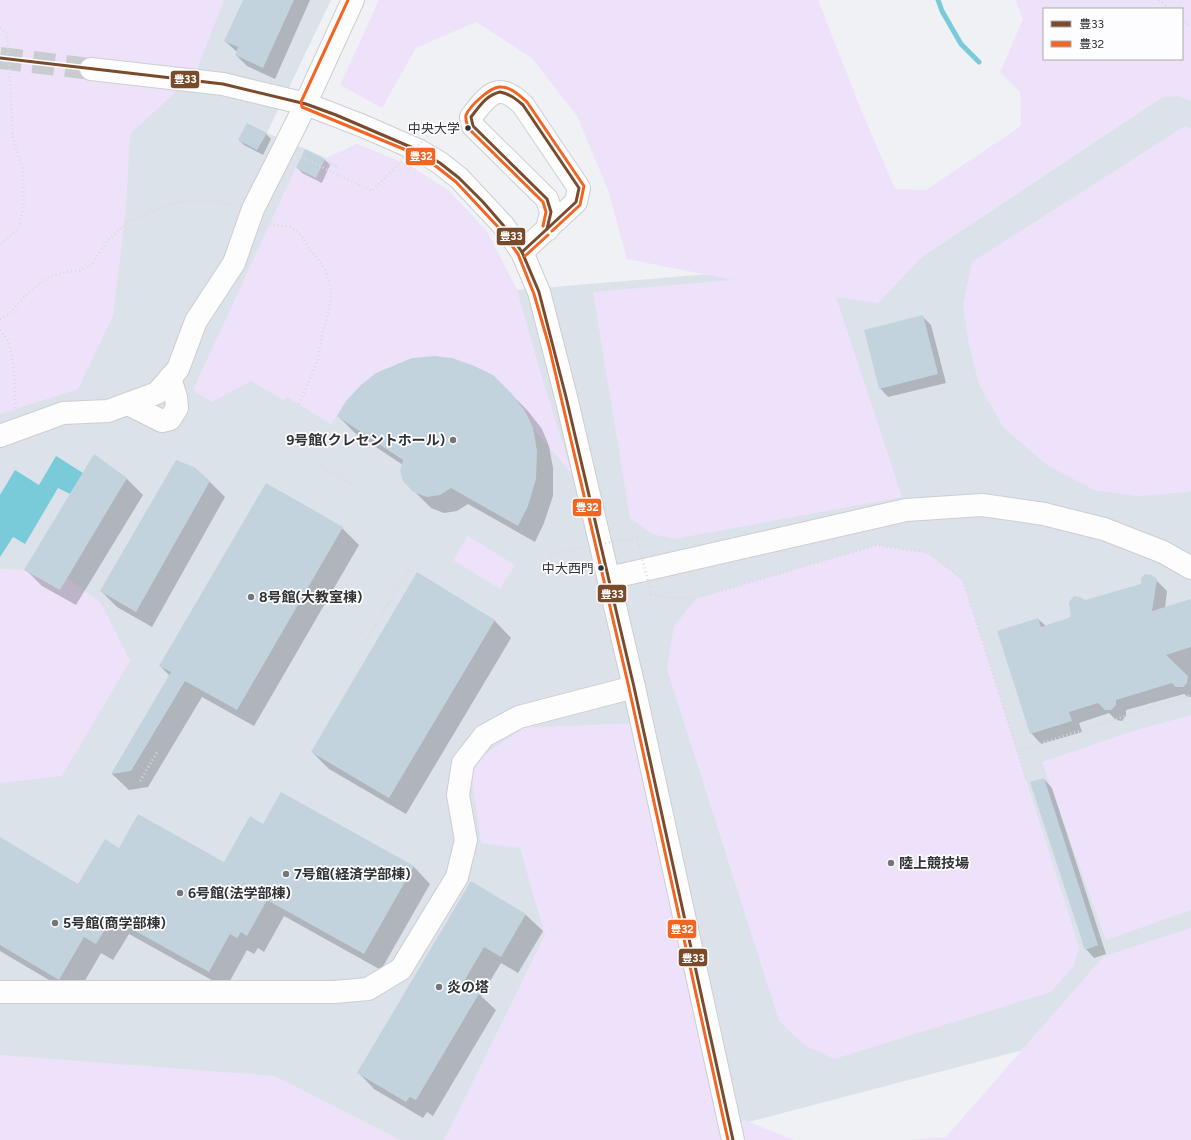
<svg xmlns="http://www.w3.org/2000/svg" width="1191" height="1140" viewBox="0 0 1191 1140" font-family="Figtree,'Noto Sans JP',sans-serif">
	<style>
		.built { fill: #dce2ea }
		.green { fill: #eee2fa; fill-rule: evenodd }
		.water { fill: #7acbda }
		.shadow { fill: #0003 }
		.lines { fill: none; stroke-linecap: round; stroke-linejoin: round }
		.stream { stroke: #7acbda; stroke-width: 5 }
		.building { fill: #c2d3de }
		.minor-tunnel { stroke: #c9cbcf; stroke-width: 22; stroke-dasharray: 22 11; stroke-linecap: butt }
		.minor-casing { stroke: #ccced1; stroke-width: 24 }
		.path { stroke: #dadadc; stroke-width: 2.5; stroke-dasharray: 1 3; stroke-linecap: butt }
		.minor { stroke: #fdfdfe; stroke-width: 22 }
		.path-bridge { stroke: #dadadc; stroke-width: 2.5; stroke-dasharray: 1 3; stroke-linecap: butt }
		.bus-1-casing { stroke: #fdfdff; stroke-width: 6 }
		.bus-2-casing { stroke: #fdfdff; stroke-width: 6 }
		.bus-1 { stroke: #7a4b2a; stroke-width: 3 }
		.bus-2 { stroke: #f26522; stroke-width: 3 }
		.bus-dot { fill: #313335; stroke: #fdfdff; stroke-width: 1.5 }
		.poi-dot { fill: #747678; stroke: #fdfdff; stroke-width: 1.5 }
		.labels { text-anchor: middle; stroke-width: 3.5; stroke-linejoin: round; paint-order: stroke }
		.bus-label { font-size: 13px; fill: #313335; stroke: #fdfdff; text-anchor: end }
		.poi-label { font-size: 14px; font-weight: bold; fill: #313335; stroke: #fdfdff; text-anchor: start }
		.line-badge { stroke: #fdfdff; stroke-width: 1.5 }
		.badge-label { font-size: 11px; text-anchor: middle; font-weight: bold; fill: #fff }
	</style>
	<rect width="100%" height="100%" fill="#eff1f5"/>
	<polygon class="built" points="0,0 331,0 267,133 327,158 357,144 410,166 449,191 487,232 517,290 903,258 1170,85 1191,93 1191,1006 718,1130 521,1140 0,1140"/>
	<g class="green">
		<polygon points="0,0 224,0 195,74 130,134 126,209 113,316 78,389 0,414"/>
		<path d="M379,0h439l44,112 33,77 31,1 95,-64 -1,-34 -20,-20 23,-53 -8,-19h176v101l-12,-5 -16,1 -241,160 -44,46 -42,-6 66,200 -228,42 -22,-5 -22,-16 -37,-226 140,-12 -106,-21 -19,-69 -31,-74 -45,-58 -56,-36 -60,26 -34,60 -42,-23zM1044,9h138v50h-138z"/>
		<polygon points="1185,126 1191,129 1191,491 1187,492 1137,496 1094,490 1047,465 1003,427 979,384 969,345 963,305 972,262"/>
		<polygon points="357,144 410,166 449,191 487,232 517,290 537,361 572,474 533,428 525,411 511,393 493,375 412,358 376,373 361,385 346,401 331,424 287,397 283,400 251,381 212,402 193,390 296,167 316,178 317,158 337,168 338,166 316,155 327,158"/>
		<polygon points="468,536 515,565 500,589 453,560"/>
		<polygon points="877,545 928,553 963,580 1079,947 1074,966 1051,992 834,1059 804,1045 779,1021 667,669 674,626 697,598"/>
		<polygon points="0,569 24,570 60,590 67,578 101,603 130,661 62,776 0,783"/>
		<polygon points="1191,715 1191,910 1106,940 1042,762 1130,732"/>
		<polygon points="636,723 731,1115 794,1140 444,1140 545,935 520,848 481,843 470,765 523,728"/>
		<polygon points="1191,928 1191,1140 909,1140 946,1137 1104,956"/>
		<polygon points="0,1055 275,1076 400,1140 0,1140"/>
	</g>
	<polygon class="water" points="56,456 83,473 70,494 58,488 25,544 13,537 0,557 0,495 15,470 39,485"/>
	<g class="shadow">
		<polygon points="244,0 310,0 275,79 247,66 236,55 237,52 225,41"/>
		<polygon points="266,134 271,139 263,155 244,145 239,140"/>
		<polygon points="325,160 330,165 322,183 302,173 297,167"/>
		<polygon points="922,316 931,325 946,383 888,397 880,388"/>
		<polygon points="493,376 528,411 542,429 549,446 553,468 553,496 544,523 535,542 468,504 457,511 444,513 431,508 414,491 403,465 355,433 338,416"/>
		<polygon points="94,456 127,479 143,495 76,605 42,586 26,570"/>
		<polygon points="209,481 225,497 152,627 117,607 101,591"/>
		<polygon points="342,528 359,545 254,726 202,697 148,787 129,790 112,774 170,676 160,666"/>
		<polygon points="418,574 495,621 511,638 406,814 329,769 312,752"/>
		<polygon points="1156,580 1167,591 1165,608 1191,600 1191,697 1188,697 1184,694 1126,710 1126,716 1122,721 1116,720 1109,713 1079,723 1082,732 1041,744 1031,733 1038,619 1046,626 1072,618 1085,601"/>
		<polygon points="1044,779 1052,788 1106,954 1094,958 1086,949"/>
		<polygon points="282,793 414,867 430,884 381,970 284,916 264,952 258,948 254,954 247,950 226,988 129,934 113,960 101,953 76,996 0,951 0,839 79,885 119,849 224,864 264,826"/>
		<polygon points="471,882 526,915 543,931 518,973 501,963 481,996 496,1010 433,1116 427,1112 423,1118 374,1089 358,1072"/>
	</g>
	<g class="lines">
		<polyline class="stream" points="938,0 942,11 961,44 979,62"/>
	</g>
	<g class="building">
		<polygon points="243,0 294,0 263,68 235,55 238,47 224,41"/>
		<polygon points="247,123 267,133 257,150 238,140"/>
		<polygon points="305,149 325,159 316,178 296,168"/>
		<polygon points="923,315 938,374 879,389 864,330"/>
		<polygon points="435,356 452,358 472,365 493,375 511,393 525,411 533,428 537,451 536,479 528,506 518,526 451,488 440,495 427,497 413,492 403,481 400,471 403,460 337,416 346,401 361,385 376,373 412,358"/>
		<polygon points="94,454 127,478 60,590 24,570"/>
		<polygon points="176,460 194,467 210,481 136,612 100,591"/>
		<polygon points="266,483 343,527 237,710 185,681 131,771 111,774 171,672 159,666"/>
		<polygon points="417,572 495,620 389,798 311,752"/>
		<polygon points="1145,574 1152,575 1157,579 1152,611 1191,599 1191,647 1166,655 1188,676 1187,683 1183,687 1176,687 1172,683 1116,700 1116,705 1111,710 1105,710 1098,703 1069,712 1072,721 1030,734 997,631 1038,618 1041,627 1071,617 1069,602 1074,596 1080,597 1085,600 1141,584 1141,578"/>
		<polygon points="1044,778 1098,945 1085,950 1030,782"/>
		<polygon points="281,792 414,866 364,954 267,900 247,936 241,932 237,938 230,934 209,972 112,918 96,944 84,937 59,980 0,945 0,837 78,884 105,839 119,848 138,814 224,862 250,816 263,824"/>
		<polygon points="471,881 526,914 501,957 484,947 463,983 480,992 416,1100 410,1097 406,1102 357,1073"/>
	</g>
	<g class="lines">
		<polyline class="minor-tunnel" points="0,58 91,69"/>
		<defs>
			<g id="minor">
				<polyline points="91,69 223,84 306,104 363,126 420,151 440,163 459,178 503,225 522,252 539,292 566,397 634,687 733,1140"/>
				<path d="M522,252l54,-50 3,-14 -56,-83c-25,-25 -35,-10 -52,12l2,9 74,73 4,13 -4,18"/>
				<polyline points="128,404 162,421 170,419 177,408 176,397 170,378"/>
				<polyline points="0,436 63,413 108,411 157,393 178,369 196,321 234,263 253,209 297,122 353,0"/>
				<polyline points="609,578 906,510 982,505 1044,514 1104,529 1163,552 1191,568"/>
				<polyline points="0,992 334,992 368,989 401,969 457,877 466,840 458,795 463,763 484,736 519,717 634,687"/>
			</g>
		</defs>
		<use href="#minor" class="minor-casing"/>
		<g class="path">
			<polyline points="1159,0 1170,9"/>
			<polyline points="1182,19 1191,27"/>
			<polyline points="0,28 7,34 13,137 23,171 24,206 18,229 0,245"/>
			<polyline points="431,133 442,122"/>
			<polyline points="301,157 372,191 399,164"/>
			<polyline points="270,224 291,227 301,235 309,249 318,259 326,272 331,288 330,306 322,335 318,359 299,404"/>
			<polyline points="0,319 9,314 29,292 49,277 65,272 79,271 93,263 107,241 128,222 140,216 167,206 187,201 209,200 233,204"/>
			<path d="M0,330c2,3 5,6 7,10 7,12 9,56 8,71"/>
			<polyline points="320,465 352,484"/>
			<polyline points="651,594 665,597 697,598 877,545 928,553 963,580 1026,779"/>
			<polyline points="367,639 410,568"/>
			<polyline points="1017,751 1191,695"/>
			<polyline points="140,781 158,751"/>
		</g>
		<use href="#minor" class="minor"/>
		<g class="path-bridge">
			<polyline points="401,162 431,133"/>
			<polyline points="550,554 637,537 651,594"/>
		</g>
		<defs>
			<g id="bus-1">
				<polyline points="0,58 223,84 306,104 336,115 420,151 440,163 459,178 483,202 503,225 522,252 539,292 566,397 634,687 733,1140"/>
				<path d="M500,92c10,2 16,7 23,13l56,83 -3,14 -29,27 4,-17 -4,-13 -74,-73 -2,-9c8,-10 15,-22 29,-25z"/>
				<polyline points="522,252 547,229"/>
			</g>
			<g id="bus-2">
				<polyline points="348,0 301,102 302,107 418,155 437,167 456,182 499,228 518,254 534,294 549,346 629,688 728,1140"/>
				<path d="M543,226l3,-14 -3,-10 -75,-74c-1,-4 -3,-9 -2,-13 4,-9 23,-27 33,-28 11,-1 20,8 28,15l57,84 -4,19 -28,26"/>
				<polyline points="525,256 548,235"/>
			</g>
		</defs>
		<use href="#bus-1" class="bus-1-casing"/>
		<use href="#bus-2" class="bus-2-casing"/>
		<use href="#bus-1" class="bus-1"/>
		<use href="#bus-2" class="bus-2"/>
	</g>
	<g class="bus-dot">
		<circle cx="468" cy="128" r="3.5"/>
		<circle cx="601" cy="568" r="3.5"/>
	</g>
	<g class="poi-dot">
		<circle cx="453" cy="440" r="4"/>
		<circle cx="251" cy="597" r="4"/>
		<circle cx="891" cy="863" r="4"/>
		<circle cx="286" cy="874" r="4"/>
		<circle cx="180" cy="893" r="4"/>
		<circle cx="55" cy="923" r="4"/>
		<circle cx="439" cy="987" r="4"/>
	</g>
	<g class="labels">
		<g class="bus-label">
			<text x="460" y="133">中央大学</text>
			<text x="594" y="573">中大西門</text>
		</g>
		<g class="poi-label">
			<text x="445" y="445" text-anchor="end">9号館(クレセントホール)</text>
			<text x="259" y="602">8号館(大教室棟)</text>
			<text x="899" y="868">陸上競技場</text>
			<text x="294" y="879">7号館(経済学部棟)</text>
			<text x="188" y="898">6号館(法学部棟)</text>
			<text x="63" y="928">5号館(商学部棟)</text>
			<text x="447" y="992">炎の塔</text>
		</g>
	</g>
	<g class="line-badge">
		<rect x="170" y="70" width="30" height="19" rx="4" fill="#7a4b2a"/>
		<rect x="405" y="147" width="31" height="19" rx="4" fill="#f26522"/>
		<rect x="496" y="227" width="30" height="19" rx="4" fill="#7a4b2a"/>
		<rect x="572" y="498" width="30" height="19" rx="4" fill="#f26522"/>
		<rect x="597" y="584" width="30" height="19" rx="4" fill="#7a4b2a"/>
		<rect x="667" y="919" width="30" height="20" rx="4" fill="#f26522"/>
		<rect x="678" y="948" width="30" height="19" rx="4" fill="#7a4b2a"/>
	</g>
	<g class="badge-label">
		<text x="185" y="83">豊33</text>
		<text x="421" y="160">豊32</text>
		<text x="511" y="240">豊33</text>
		<text x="587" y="511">豊32</text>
		<text x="612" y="598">豊33</text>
		<text x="682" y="933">豊32</text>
		<text x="693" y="962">豊33</text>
	</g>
	<rect x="1043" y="8" width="140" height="52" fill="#fdfdff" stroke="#abacae"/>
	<rect x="1051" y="21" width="20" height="6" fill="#7a4b2a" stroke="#abacae"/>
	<text x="1079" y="28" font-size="12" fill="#313335">豊33</text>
	<rect x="1051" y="41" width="20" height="6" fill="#f26522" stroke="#abacae"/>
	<text x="1079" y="48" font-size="12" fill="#313335">豊32</text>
</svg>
